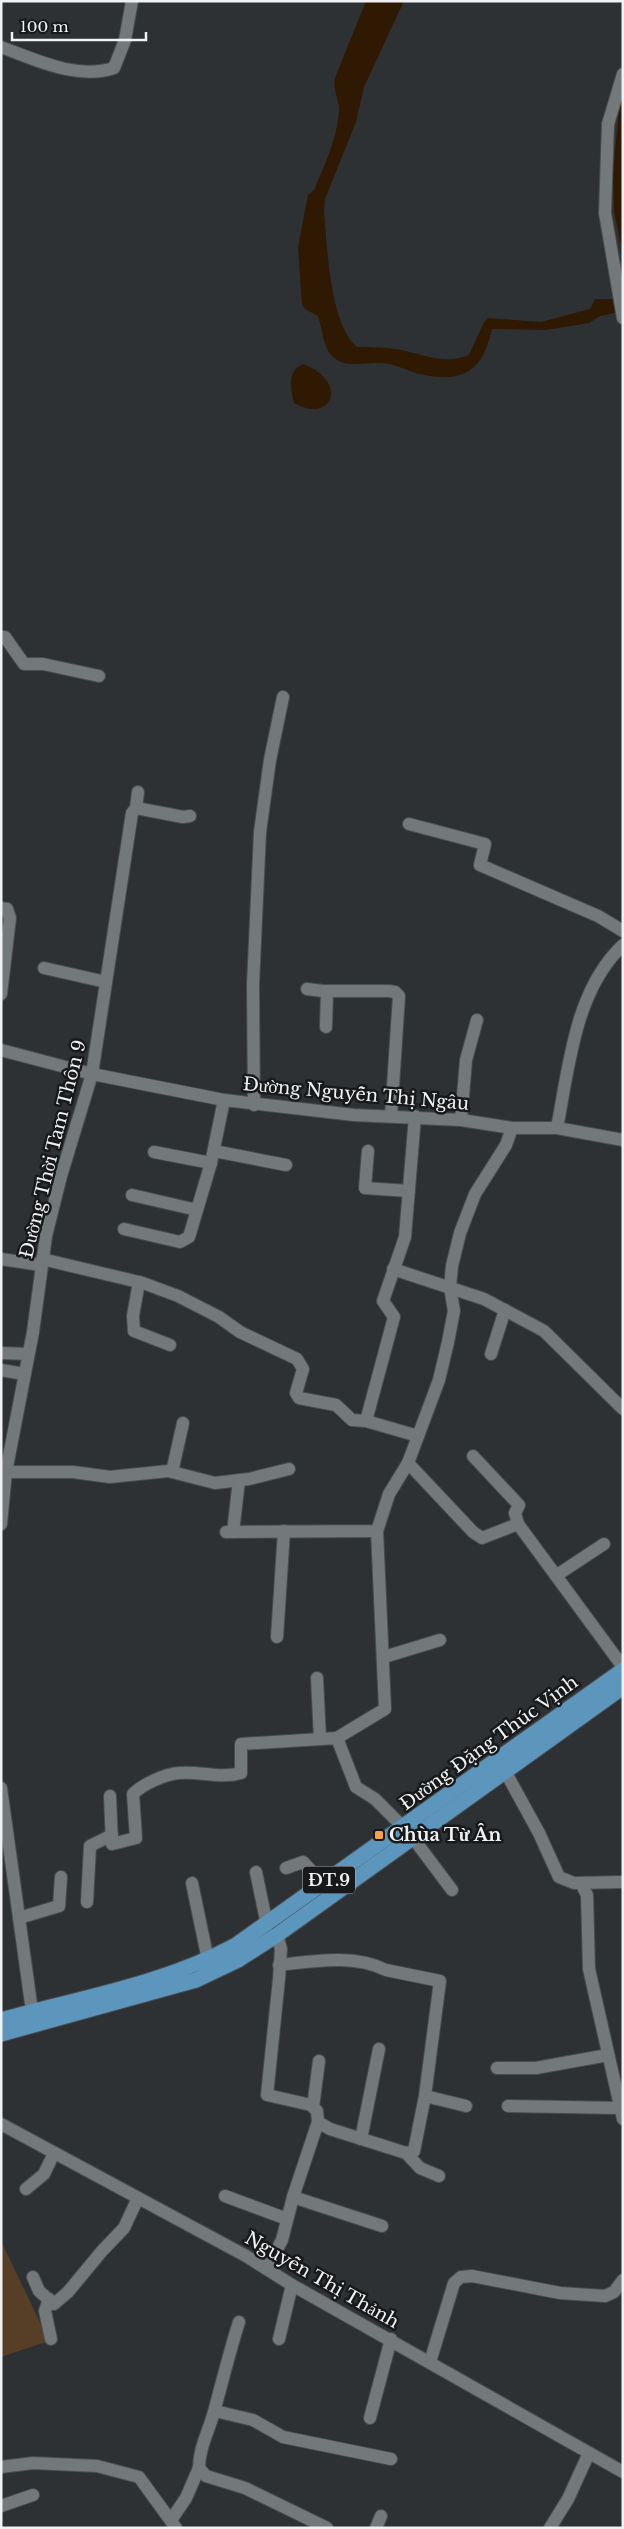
<svg xmlns="http://www.w3.org/2000/svg" width="624" height="2529" viewBox="0 0 624 2529" font-family="'Libre Baskerville',serif">
	<style>
		.green { fill: #563e27 }
		.water { fill: #301902 }
		.lines { fill: none; stroke-linecap: round; stroke-linejoin: round }
		.minor-casing { stroke: #494d50; stroke-width: 14 }
		.major-casing { stroke: #494d50; stroke-width: 17 }
		.minor { stroke: #73787b; stroke-width: 12 }
		.major { stroke: #5c96bc; stroke-width: 15 }
		.poi-dot { fill: #f7a149; stroke: #17191a; stroke-width: 2 }
		.labels { text-anchor: middle; stroke-width: 5; stroke-linejoin: round; paint-order: stroke }
		.shield { fill: #17191a; stroke: #aeb0b2; stroke-width: 1 }
		.shield-label { font-size: 16px; font-weight: bold; fill: #eff1f3 }
		.street-label { font-size: 18px; fill: #eff1f3; stroke: #17191a }
		.poi-label { font-size: 18px; font-weight: bold; fill: #eff1f3; stroke: #17191a; text-anchor: start }
	</style>
	<rect width="100%" height="100%" fill="#2d3134"/>
	<polygon class="green" points="1,2241 49,2341 1,2357"/>
	<g class="water">
		<path d="M366,1h38l-40,86 -8,35 -31,77 -1,13c3,34 6,113 33,135 15,0 29,0 44,3 25,5 43,15 68,5l15,-33 4,-4 53,4 49,-13 5,-10h28v12l-23,5 -11,7 -43,7 -54,-1c-9,42 -29,55 -72,45 -13,-3 -24,-10 -37,-11 -18,-2 -37,7 -51,-7 -9,-9 -10,-28 -14,-40l-13,-7 -3,-5 -4,-57 10,-52 6,-5c10,-24 23,-51 25,-78 1,-12 -7,-22 -4,-34z"/>
		<polygon points="623,91 623,255 614,211 613,173 620,102"/>
		<path d="M303,364c46,17 30,61 -9,39 -3,-15 -8,-31 9,-39z"/>
	</g>
	<g class="lines">
		<defs>
			<g id="minor">
				<path d="M1,47c35,13 76,33 113,21l11,-28 7,-39"/>
				<polyline points="623,74 608,124 605,213 623,318"/>
				<polyline points="1,637 5,637 24,664 43,664 99,676"/>
				<polyline points="136,808 138,792"/>
				<polyline points="409,824 485,844 480,865 598,916 623,931"/>
				<polyline points="1,908 7,909 10,918 1,994"/>
				<polyline points="44,968 106,982"/>
				<polyline points="307,989 323,991 389,991 395,992 399,996 391,1116"/>
				<polyline points="326,1027 327,991"/>
				<polyline points="1,1050 92,1074 224,1100 354,1115 461,1120 512,1128 557,1128 623,1140"/>
				<polyline points="254,1105 253,985 260,832 270,760 283,697"/>
				<polyline points="461,1120 466,1060 477,1020"/>
				<polyline points="512,1128 506,1145 475,1194 460,1233 452,1266 450,1287 454,1311 448,1342 439,1380 408,1463 473,1532 482,1538 518,1524 623,1667"/>
				<path d="M557,1128c12,-62 18,-138 66,-183"/>
				<polyline points="214,1151 286,1165"/>
				<polyline points="368,1151 365,1188 409,1191"/>
				<polyline points="154,1152 211,1163"/>
				<polyline points="132,1195 197,1210"/>
				<polyline points="124,1229 180,1242 189,1237 211,1163 224,1100"/>
				<polyline points="1,1259 41,1265"/>
				<polyline points="42,1259 143,1283 178,1296 219,1317 240,1332 297,1359 303,1369 296,1393 299,1398 336,1405 352,1420 366,1421 418,1436"/>
				<polyline points="393,1269 484,1299 544,1331 623,1409"/>
				<polyline points="139,1282 133,1316 134,1331 170,1345"/>
				<polyline points="1,1353 28,1354"/>
				<polyline points="491,1354 505,1310"/>
				<polyline points="1,1370 24,1374"/>
				<polyline points="366,1421 394,1317 383,1301 405,1237 415,1116"/>
				<polyline points="473,1456 519,1505 515,1513 518,1524"/>
				<polyline points="6,1472 73,1472 110,1477 168,1471 215,1483 249,1479 289,1469"/>
				<polyline points="172,1472 183,1423"/>
				<polyline points="1,1524 6,1472 33,1332 46,1236 61,1176 92,1074 132,813 136,808 183,817 190,816"/>
				<polyline points="226,1532 377,1531 389,1494 408,1463"/>
				<polyline points="233,1532 239,1480"/>
				<polyline points="557,1575 604,1544"/>
				<polyline points="277,1637 284,1531"/>
				<polyline points="384,1657 440,1640"/>
				<polyline points="317,1678 320,1739"/>
				<polyline points="337,1738 385,1709 377,1531"/>
				<polyline points="505,1771 539,1833 559,1877 574,1883 623,1882"/>
				<polyline points="1,1788 32,2011"/>
				<path d="M110,1796l2,48 24,-6 -3,-44c10,-10 32,-20 46,-21 22,-2 41,6 62,0v-29l96,-6 19,49 19,12 28,28"/>
				<polyline points="413,1838 452,1890"/>
				<polyline points="286,1868 303,1862 324,1884"/>
				<polyline points="256,1872 267,1925"/>
				<polyline points="192,1883 208,1960"/>
				<polyline points="581,1883 587,1895 589,1969 623,2119"/>
				<polyline points="87,1902 90,1846 112,1835"/>
				<polyline points="19,1918 59,1906 61,1877"/>
				<polyline points="277,1935 281,1949 279,1979 267,2095 311,2105 317,2111 318,2122"/>
				<path d="M279,1965c36,-4 75,-11 107,5l54,11 -15,115"/>
				<polyline points="497,2068 536,2068 608,2055"/>
				<polyline points="508,2106 620,2108"/>
				<polyline points="313,2107 319,2061"/>
				<polyline points="1,2124 246,2256 292,2285 623,2472"/>
				<polyline points="361,2139 379,2049"/>
				<polyline points="406,2153 414,2151 425,2096 466,2106"/>
				<polyline points="26,2189 44,2174 54,2153"/>
				<polyline points="225,2196 287,2219"/>
				<polyline points="293,2197 382,2226"/>
				<polyline points="267,2268 282,2240 293,2197 318,2122 330,2129 406,2153 420,2168 439,2176"/>
				<polyline points="33,2277 39,2291 54,2304 68,2292 102,2251 124,2228 138,2198"/>
				<polyline points="49,2299 45,2311 51,2339"/>
				<path d="M239,2322c-9,28 -16,57 -24,86 -5,21 -16,39 -16,60l7,8 39,12 82,40"/>
				<polyline points="279,2339 292,2285"/>
				<polyline points="430,2362 454,2283 461,2277 472,2276 560,2293 605,2296 614,2292 623,2280"/>
				<polyline points="215,2411 253,2420 283,2437 391,2459"/>
				<polyline points="370,2418 391,2339"/>
				<polyline points="1,2467 33,2463 97,2466 139,2477 176,2528"/>
				<polyline points="1,2506 33,2495"/>
				<polyline points="171,2520 186,2498 199,2468"/>
				<polyline points="376,2528 381,2516"/>
				<polyline points="550,2528 568,2499 589,2453"/>
			</g>
			<g id="major">
				<path d="M1,2020c79,-22 163,-36 235,-75l387,-275"/>
				<polyline points="1,2034 196,1980 238,1960 277,1935 623,1687"/>
			</g>
		</defs>
		<use href="#minor" class="minor-casing"/>
		<use href="#major" class="major-casing"/>
		<use href="#minor" class="minor"/>
		<use href="#major" class="major"/>
	</g>
	<rect class="poi-dot" x="374" y="1830" width="10" height="10" rx="2.5"/>
	<g class="labels">
		<rect class="shield" x="303" y="1866.5" width="52" height="27" rx="4"/>
		<g class="shield-label">
			<text x="329" y="1886">ĐT.9</text>
		</g>
		<g class="street-label">
			<text transform="translate(356 1094) rotate(5)" y="6">Đường Nguyễn Thị Ngâu</text>
			<text transform="translate(53 1149) rotate(-76)" y="6">Đường Thời Tam Thôn 9</text>
			<text transform="translate(489 1743) rotate(-36)" y="6">Đường Đặng Thúc Vịnh</text>
			<text transform="translate(322 2280) rotate(30)" y="6">Nguyễn Thị Thảnh</text>
		</g>
		<g class="poi-label">
			<text x="389" y="1841">Chùa Từ Ân</text>
		</g>
	</g>
	<rect width="624" height="2529" fill="none" stroke="#eff1f3" stroke-width="5"/>
	<path d="M12 32v8h134v-8" fill="none" stroke="#eff1f3" stroke-width="2.5"/>
	<text x="20" y="32" font-size="15" fill="#eff1f3" stroke="#17191a" stroke-width="4" paint-order="stroke">100 m</text>
</svg>
